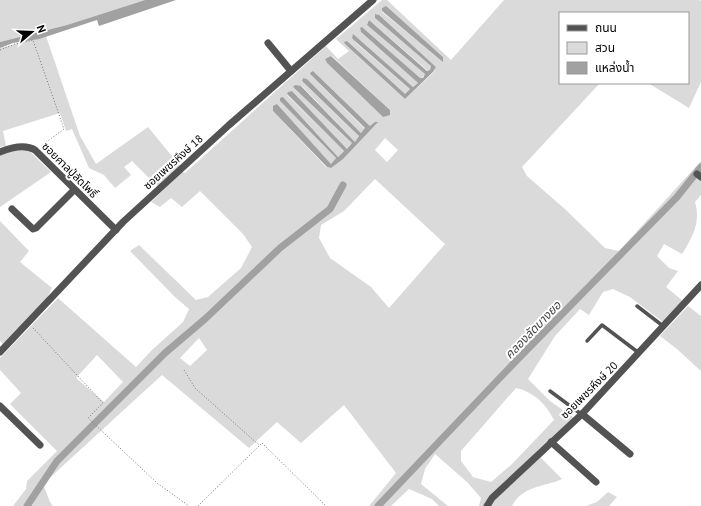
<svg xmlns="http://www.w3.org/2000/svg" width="701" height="506" viewBox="0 0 701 506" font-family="'PT Sans','Noto Sans Thai',sans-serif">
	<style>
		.green { fill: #dadada; fill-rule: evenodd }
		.water { fill: #a1a1a1 }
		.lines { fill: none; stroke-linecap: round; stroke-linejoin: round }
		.canal { stroke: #a1a1a1; stroke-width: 7 }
		.path { stroke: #757575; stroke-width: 1; stroke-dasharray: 1 2; stroke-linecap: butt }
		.lane { stroke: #535353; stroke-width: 3.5 }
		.street { stroke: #535353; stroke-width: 7 }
		.labels { text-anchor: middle; stroke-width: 4; stroke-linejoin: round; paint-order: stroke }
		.street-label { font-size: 11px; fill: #000; stroke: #fff }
		.water-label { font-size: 12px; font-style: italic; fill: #424242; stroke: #fff }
	</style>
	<rect width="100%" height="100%" fill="#fff"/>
	<g class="green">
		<polygon points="0,0 145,0 67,25 0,42"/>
		<path d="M382,0h5l64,60 53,-60h195l2,1v81l-12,26 -41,-25h40v-70h-128v70h40l-78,84 5,9 39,34 39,38 14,3 82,-90v34l-6,7c6,19 -2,35 -13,52l-18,-10 -7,12 12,12 9,3 -12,16 17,14 -20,21 -33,-25 -17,-8 -10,3 -14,23 -9,-6 -25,27 -27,43 22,22 23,16 -32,41 21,21c-18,8 -40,7 -50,27h-33l2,-8 -14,-16 -32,-28 -10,15 -4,15 27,22h-9l-7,-7 -23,-10 -18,17h-22l27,-33 -52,-68 -43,38 -24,-21 -28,26 -87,-73 -119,109 7,18 3,4h-40l13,-17 1,-8 30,-30 -47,-47 11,-11 -21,-23v-12l58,-60 78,69 16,-17 31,-28 6,-13 -14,-12 -45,-46 9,-6 57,55 12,-3 33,-29 11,-21 -9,-13 -43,-43 -18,16 -11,-9 -11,9 -9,-5 31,-30 3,1 141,-127 12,13 11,-8 -13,-12zM386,7l57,50v4l-61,-49v-4zM376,14l60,53 -3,6 -28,26 -60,-55 2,-3 58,54 5,-6 -54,-46 -3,-8 60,52 5,-4 -57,-51 -1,-4h3l57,51 2,-1 3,-4 -58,-49 2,-5 59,51 2,-1 1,-4 -56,-48zM332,56l58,54 -7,7 -56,-54 -2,-4zM313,71l57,55 -39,42 -5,-1 -53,-56 4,-7 54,60 5,-6 -56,-57 3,-4 55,60 6,-6 -57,-56 1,-3 4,-1 55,58 5,-6 -59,-56 9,-1 53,56 4,-6 -57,-55 1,-3 4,1 54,54 4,-4 -54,-54zM385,138l13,12 -11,12 -12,-12zM375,179l70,65 -56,64 -18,-21 -41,-29 -11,-20 2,-13 23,-14zM199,338l8,12 -17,16 -10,-8zM97,355l26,27 -19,20 -28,-24zM516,388c18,4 30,16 38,32l-42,44 -21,18 -18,-5 -12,-16v-10z"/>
		<polygon points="46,36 80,136 96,164 148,127 180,166 157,186 132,161 124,167 131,175 115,188 104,175 89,168 72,129 66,131 60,113 3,131 6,146 0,147 0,48"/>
		<polygon points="23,145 51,172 0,207 0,150"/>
		<polygon points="0,221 29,251 20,262 52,288 46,300 3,344 0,341"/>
		<polygon points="688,306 701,316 701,371 677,349 660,336"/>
		<polygon points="608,492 617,497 609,506 586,506 597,502"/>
	</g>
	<g class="water">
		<polygon points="145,0 176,0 99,26 97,20 39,39 13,43 0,48 0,42 67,25"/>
		<polygon points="386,6 443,57 443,62 382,11 382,8"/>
		<polygon points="375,14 379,15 436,67 433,72 405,99 345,44 344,42 347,41 405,94 410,89 357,43 352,38 353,34 413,87 418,83 361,32 360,28 362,27 420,78 423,78 425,74 367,25 369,20 427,71 430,70 431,66 375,18"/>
		<polygon points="331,56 390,110 390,115 383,117 327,63 325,59"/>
		<polygon points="313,71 370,126 375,122 378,122 343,159 331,168 327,167 273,111 273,106 277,104 331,164 336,158 280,101 280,98 283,97 338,157 344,151 287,94 288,92 292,91 347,149 352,143 293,87 295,85 301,86 355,142 359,136 302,81 303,78 307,79 361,133 365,128 311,75 310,73"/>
	</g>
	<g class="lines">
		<g class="canal">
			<polyline points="27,506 57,461 165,353 205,319 280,248 330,209 343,185"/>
			<polyline points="378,506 514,363 677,197 701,167"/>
		</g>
		<g class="path">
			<polyline points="0,50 15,44 33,40 64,129 41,146"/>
			<polyline points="33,328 103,403 88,418 157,483 189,506"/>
			<polyline points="184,370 195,388 259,445"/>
			<polyline points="198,506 262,443 326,506"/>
		</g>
		<g class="lane">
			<polyline points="637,306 663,326"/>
			<polyline points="587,341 602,325 639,353"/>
			<polyline points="550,391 581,414"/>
		</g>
		<g class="street">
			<polyline points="268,43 291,71"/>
			<path d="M0,152c10,-4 25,-8 35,-2l81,80"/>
			<polyline points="697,174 701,177"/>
			<polyline points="12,209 33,229 36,228 74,190"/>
			<polyline points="0,352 123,222 229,125 373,0"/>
			<polyline points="0,406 40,445"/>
			<polyline points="582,414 630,454"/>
			<polyline points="551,442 596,482"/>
			<polyline points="487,506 492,498 582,414 701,285"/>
		</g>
	</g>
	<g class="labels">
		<g class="street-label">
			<text transform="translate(173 162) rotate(-42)" y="4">ซอยเพชรหึงษ์ 18</text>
			<text transform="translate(70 170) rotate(45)" y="4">ซอยศาลปู่ลัดโพธิ์</text>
			<text transform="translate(589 390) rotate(-45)" y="4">ซอยเพชรหึงษ์ 20</text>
		</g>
		<g class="water-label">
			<text transform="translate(533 330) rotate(-46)" y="4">คลองลัดบางยอ</text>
		</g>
	</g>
	<rect x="559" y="12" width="130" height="72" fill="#ffffff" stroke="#999999"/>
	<rect x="567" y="25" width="20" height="6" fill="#535353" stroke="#999999"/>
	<text x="595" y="32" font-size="12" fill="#000000">ถนน</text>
	<rect x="567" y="42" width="20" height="12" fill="#dadada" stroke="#999999"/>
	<text x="595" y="52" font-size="12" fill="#000000">สวน</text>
	<rect x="567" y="62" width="20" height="12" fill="#a1a1a1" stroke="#999999"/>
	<text x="595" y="72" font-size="12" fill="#000000">แหล่งน้ำ</text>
	<g transform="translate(32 32) rotate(71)" stroke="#ffffff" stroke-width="3" paint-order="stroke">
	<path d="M0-3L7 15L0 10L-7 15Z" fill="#000000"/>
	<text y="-6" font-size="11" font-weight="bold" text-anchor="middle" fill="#000000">N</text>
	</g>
</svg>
